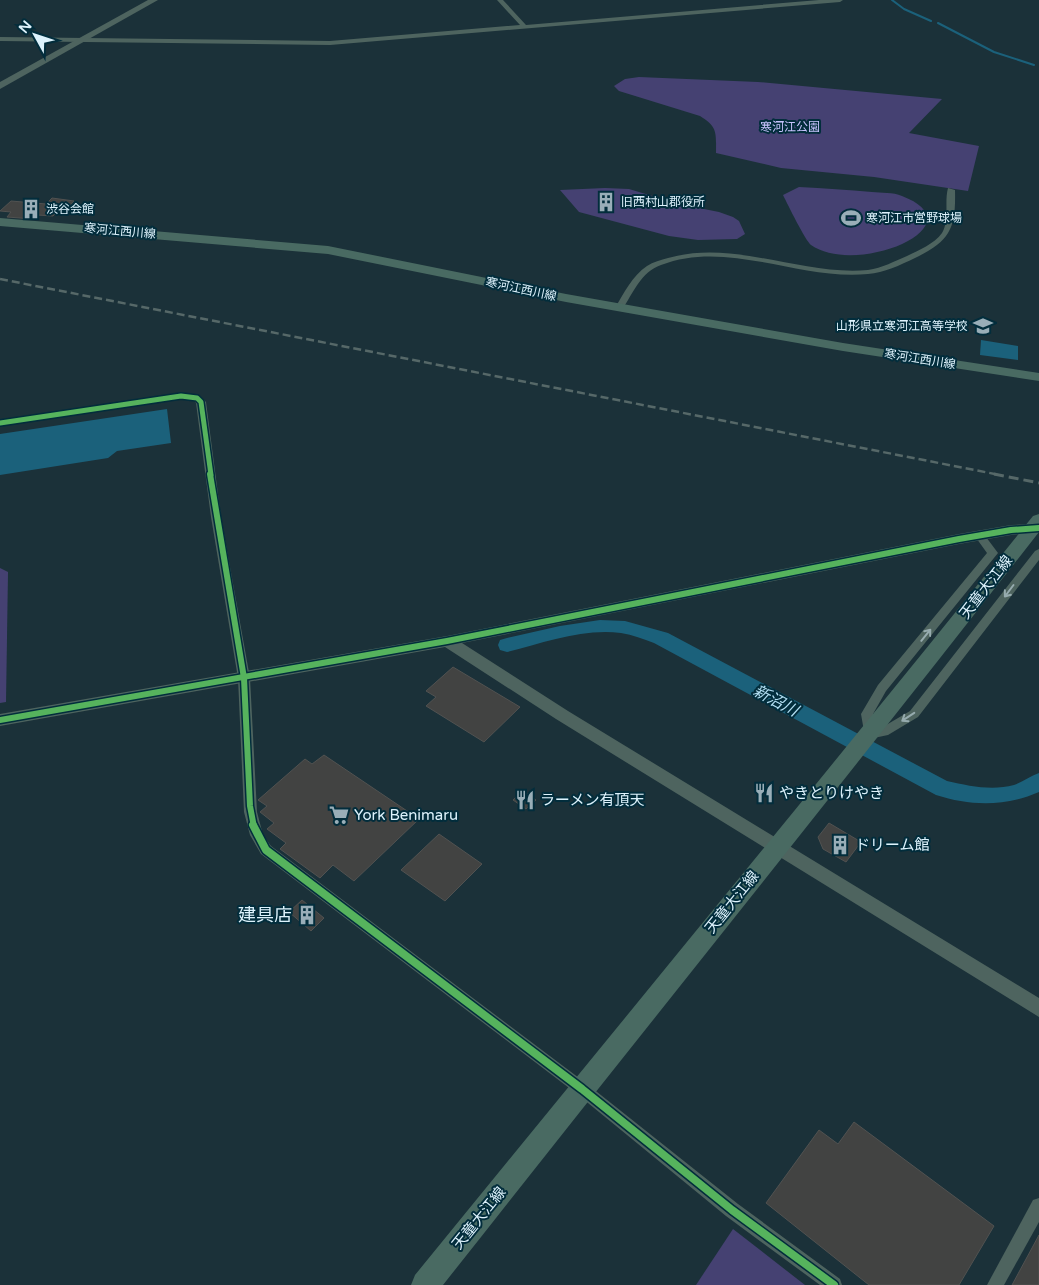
<svg xmlns="http://www.w3.org/2000/svg" width="1039" height="1285" viewBox="0 0 1039 1285" font-family="'Varela Round','Noto Sans JP',sans-serif">
	<style>
		.green { fill: #454172 }
		.water { fill: #1b617b }
		.lines { fill: none; stroke-linecap: round; stroke-linejoin: round }
		.stream { stroke: #1b617b; stroke-width: 2 }
		.river { fill: #1b617b; fill-rule: evenodd }
		.building { fill: #424342; stroke: #515251 }
		.minor { fill: #4e645f; fill-rule: evenodd }
		.tertiary { fill: #4e645f; fill-rule: evenodd }
		.primary { fill: #496a62; fill-rule: evenodd }
		.rail-far1 { stroke: #566868; stroke-width: 2.5; stroke-dasharray: 8 4; stroke-linecap: butt }
		.rail { stroke: #566868; stroke-width: 3; stroke-dasharray: 10 5; stroke-linecap: butt }
		.cycleway-far2-casing { stroke: #022d3c; stroke-width: 8 }
		.cycleway-far1-casing { stroke: #022d3c; stroke-width: 9 }
		.cycleway-casing { stroke: #022d3c; stroke-width: 11 }
		.cycleway-far2 { stroke: #56b35d; stroke-width: 5 }
		.cycleway-far1 { stroke: #56b35d; stroke-width: 6 }
		.cycleway { stroke: #56b35d; stroke-width: 8 }
		.oneway { stroke: #96abae }
		.labels { text-anchor: middle; stroke-width: 4; stroke-linejoin: round; paint-order: stroke }
		.far-park-label { font-size: 12px; fill: #c7c3fd; stroke: #022d3c }
		.far-poi-label { font-size: 12px; fill: #ddf2fc; stroke: #022d3c; text-anchor: start }
		.far-street-label { font-size: 12px; fill: #ddf2fc; stroke: #022d3c }
		.street-label { font-size: 15px; fill: #ddf2fc; stroke: #022d3c }
		.poi-label { font-size: 15px; fill: #ddf2fc; stroke: #022d3c; text-anchor: start }
		.water-label { font-size: 16px; font-style: italic; fill: #b4e0f4; stroke: #022d3c }
		.near-poi-label { font-size: 18px; fill: #ddf2fc; stroke: #022d3c; text-anchor: end }
	</style>
	<rect width="100%" height="100%" fill="#1b3139"/>
	<g class="green">
		<path d="M639,77l119,5 184,17 -33,34 70,13 -11,45 -94,-14 -93,-9 -65,-15c0,-20 2,-26 -16,-37l-81,-25 -5,-5 11,-7z"/>
		<path d="M799,187c25,1 49,3 73,5 9,1 21,0 30,4 78,30 -46,81 -91,49 -6,-5 -23,-40 -28,-50z"/>
		<polygon points="605,188 629,189 679,204 719,212 733,217 739,221 745,234 737,239 698,240 669,236 579,212 560,190"/>
		<polygon points="0,568 8,572 6,702 0,703"/>
		<polygon points="733,1229 805,1285 696,1285"/>
	</g>
	<g class="water">
		<polygon points="981,340 1018,346 1018,360 980,355"/>
		<polygon points="167,409 171,443 117,451 108,458 0,475 0,434"/>
	</g>
	<g class="lines">
		<g class="stream">
			<polyline points="892,0 904,9 931,21"/>
			<polyline points="938,23 994,52 1034,65"/>
		</g>
		<path class="river" d="M600,620l25,1 43,12 279,148c22,5 45,10 67,4 9,-3 16,-9 25,-12v19c-34,15 -69,14 -103,3l-282,-152c-11,-4 -21,-8 -33,-10 -38,-5 -78,10 -114,19l-7,-2 -2,-5 2,-5 7,-2 53,-12z"/>
	</g>
	<g class="building">
		<polygon points="630,196 644,198 639,206 626,204"/>
		<polygon points="52,198 74,201 68,208 62,207 53,216 37,215 33,219 7,217 11,212 0,211 11,201 46,204"/>
		<polygon points="453,667 520,707 484,742 426,706 436,697 426,691"/>
		<polygon points="324,755 419,819 354,881 333,865 320,878 280,849 286,843 267,829 274,823 260,812 267,806 258,800 305,759 312,764"/>
		<polygon points="523,791 536,800 526,809 513,800"/>
		<polygon points="829,823 861,842 846,862 823,849 818,837"/>
		<polygon points="439,834 482,864 445,901 401,870"/>
		<polygon points="302,900 324,918 311,931 289,912"/>
		<polygon points="854,1122 994,1226 959,1285 869,1285 766,1203 819,1130 838,1144"/>
		<polygon points="1039,1235 1039,1285 1012,1285"/>
	</g>
	<g class="lines">
		<g class="minor">
			<polygon points="497,0 503,0 526,25 819,0 843,0 840,2 330,45 0,41 0,37 330,41 520,25"/>
			<path d="M948,188l7,2c1,39 -5,51 -40,68 -15,7 -31,15 -47,16 -68,7 -140,-35 -207,-9 -20,7 -28,28 -39,45l-3,1 -4,-3c9,-15 17,-32 32,-42 6,-4 14,-6 21,-8 67,-19 133,18 200,12 14,-2 27,-9 39,-14 12,-6 27,-12 35,-23 8,-14 2,-30 6,-45z"/>
			<polygon points="181,393 200,396 206,402 221,517 250,678 257,812 263,835 271,846 587,1084 738,1204 840,1279 842,1285 820,1285 726,1216 577,1094 261,854 250,835 244,812 238,678 211,517 196,403 194,400 181,399 0,426 0,420"/>
			<polygon points="979,532 983,533 998,553 886,691 873,714 874,729 881,728 910,711 1035,551 1039,549 1039,560 918,717 888,735 869,739 865,737 861,714 878,685 987,553 974,535"/>
			<polygon points="1039,1198 1039,1222 1004,1285 987,1285 1033,1200"/>
		</g>
		<g class="tertiary">
			<polygon points="148,0 158,0 0,89 0,82"/>
			<polygon points="1039,524 1039,532 1011,535 959,544 462,643 568,711 1039,998 1039,1017 556,719 445,647 0,726 0,714 447,636 959,534 1011,525"/>
		</g>
		<g class="primary">
			<polygon points="0,218 328,246 566,294 843,343 1039,373 1039,381 843,351 566,302 328,254 0,226"/>
			<path d="M1039,514v18c-197,252 -398,502 -596,753h-32l4,-10c206,-253 414,-505 618,-759z"/>
		</g>
		<polyline class="rail-far1" points="0,279 1000,475"/>
		<polyline class="rail" points="994,474 1039,483"/>
		<defs>
			<polyline id="cycleway-far2" points="0,423 181,396 197,398 201,402 211,475"/>
			<g id="cycleway-far1">
				<polyline points="210,474 244,678 250,806 254,827"/>
				<polyline points="0,720 447,641 959,539 1011,530 1039,528"/>
			</g>
			<polyline id="cycleway" points="253,825 266,850 582,1089 732,1210 834,1285"/>
		</defs>
		<use href="#cycleway-far2" class="cycleway-far2-casing"/>
		<use href="#cycleway-far1" class="cycleway-far1-casing"/>
		<use href="#cycleway" class="cycleway-casing"/>
		<use href="#cycleway-far2" class="cycleway-far2"/>
		<use href="#cycleway-far1" class="cycleway-far1"/>
		<use href="#cycleway" class="cycleway"/>
	</g>
	<defs><path id="oneway-shaft" d="M-6 0H5M1.5-3L5.5 0L1.5 3" fill="none" stroke-width="1.6" stroke-linecap="round" stroke-linejoin="round" transform="scale(1.25)"/></defs>
	<g class="oneway">
		<use href="#oneway-shaft" transform="translate(1009 591) rotate(127)"/>
		<use href="#oneway-shaft" transform="translate(926 635) rotate(-51)"/>
		<use href="#oneway-shaft" transform="translate(908 717) rotate(147)"/>
	</g>
	<defs>
		<symbol id="building-bare" viewBox="-9 -9 18 18"><path d="M-4-6H4V6H1V3H-1V6H-4ZM-2.5-4.3h1.7v1.8h-1.7ZM.8-4.3h1.7v1.8H.8ZM-2.5-1h1.7V.8h-1.7ZM.8-1h1.7V.8H.8Z" fill="#99aeb8" stroke="#022d3c" stroke-width="2.5" paint-order="stroke"/></symbol>
		<symbol id="stadium-bare" viewBox="-9 -9 18 18"><path d="M0-5a6.5 5 0 1 0 0 10a6.5 5 0 1 0 0-10ZM-3.5-1.8h7v3.6h-7Z" fill="#99aeb8" stroke="#022d3c" stroke-width="2.5" paint-order="stroke"/></symbol>
		<symbol id="school-bare" viewBox="-9 -9 18 18"><path d="M0-5L7-2L0 1L-7-2ZM-4 1L0 2.5L4 1V4Q0 6-4 4Z" fill="#99aeb8" stroke="#022d3c" stroke-width="2.5" paint-order="stroke"/></symbol>
		<symbol id="restaurant-bare" viewBox="-9 -9 18 18"><path d="M-5-6h1v4h1v-4h1v4h1v-4h1v5L-1.5 .5V6h-2V.5L-5-1ZM5-6V6H3V1.5H1.5Q1.5-4 5-6Z" fill="#99aeb8" stroke="#022d3c" stroke-width="2.5" paint-order="stroke"/></symbol>
		<symbol id="supermarket-bare" viewBox="-9 -9 18 18"><path d="M-6-5.5h2.5l.6 2H6L4.5 2H-2.5L-4.4-4H-6ZM-1.5 3.2a1.3 1.3 0 1 0 .1 0ZM3 3.2a1.3 1.3 0 1 0 .1 0Z" fill="#99aeb8" stroke="#022d3c" stroke-width="2.5" paint-order="stroke"/></symbol>
	</defs>
	<g fill-rule="evenodd">
		<use href="#building-bare" x="592" y="188" width="28" height="28"/>
		<use href="#building-bare" x="17" y="195" width="28" height="28"/>
		<use href="#stadium-bare" x="837" y="204" width="28" height="28"/>
		<use href="#school-bare" x="969" y="312" width="28" height="28"/>
		<use href="#restaurant-bare" x="750" y="779" width="28" height="28"/>
		<use href="#restaurant-bare" x="511" y="786" width="28" height="28"/>
		<use href="#supermarket-bare" x="325" y="801" width="28" height="28"/>
		<use href="#building-bare" x="826" y="831" width="28" height="28"/>
		<use href="#building-bare" x="293" y="901" width="28" height="28"/>
	</g>
	<g class="labels">
		<g class="far-park-label">
			<text x="790" y="131">寒河江公園</text>
		</g>
		<g class="far-poi-label">
			<text x="621" y="206">旧西村山郡役所</text>
			<text x="46" y="213">渋谷会館</text>
			<text x="866" y="222">寒河江市営野球場</text>
			<text x="968" y="330" text-anchor="end">山形県立寒河江高等学校</text>
		</g>
		<g class="far-street-label">
			<text transform="translate(120 231) rotate(5)" y="4">寒河江西川線</text>
			<text transform="translate(521 289) rotate(12)" y="4">寒河江西川線</text>
			<text transform="translate(920 359) rotate(9)" y="4">寒河江西川線</text>
		</g>
		<g class="street-label">
			<text transform="translate(986 587) rotate(-52)" y="5">天童大江線</text>
			<text transform="translate(732 902) rotate(-51)" y="5">天童大江線</text>
			<text transform="translate(479 1218) rotate(-51)" y="5">天童大江線</text>
		</g>
		<g class="poi-label">
			<text x="779" y="798">やきとりけやき</text>
			<text x="540" y="805">ラーメン有頂天</text>
			<text x="354" y="820">York Benimaru</text>
			<text x="855" y="850">ドリーム館</text>
		</g>
		<g class="water-label">
			<text transform="translate(776 700) rotate(28)" y="6">新沼川</text>
		</g>
		<g class="near-poi-label">
			<text x="292" y="921">建具店</text>
		</g>
	</g>
	<g transform="translate(35 35) rotate(310)" stroke="#022d3c" stroke-width="4" paint-order="stroke">
	<path d="M0-4L9 19L0 12L-9 19Z" fill="#ddf2fc"/>
	<text y="-8" font-size="14" font-weight="bold" text-anchor="middle" fill="#ddf2fc">N</text>
	</g>
</svg>
